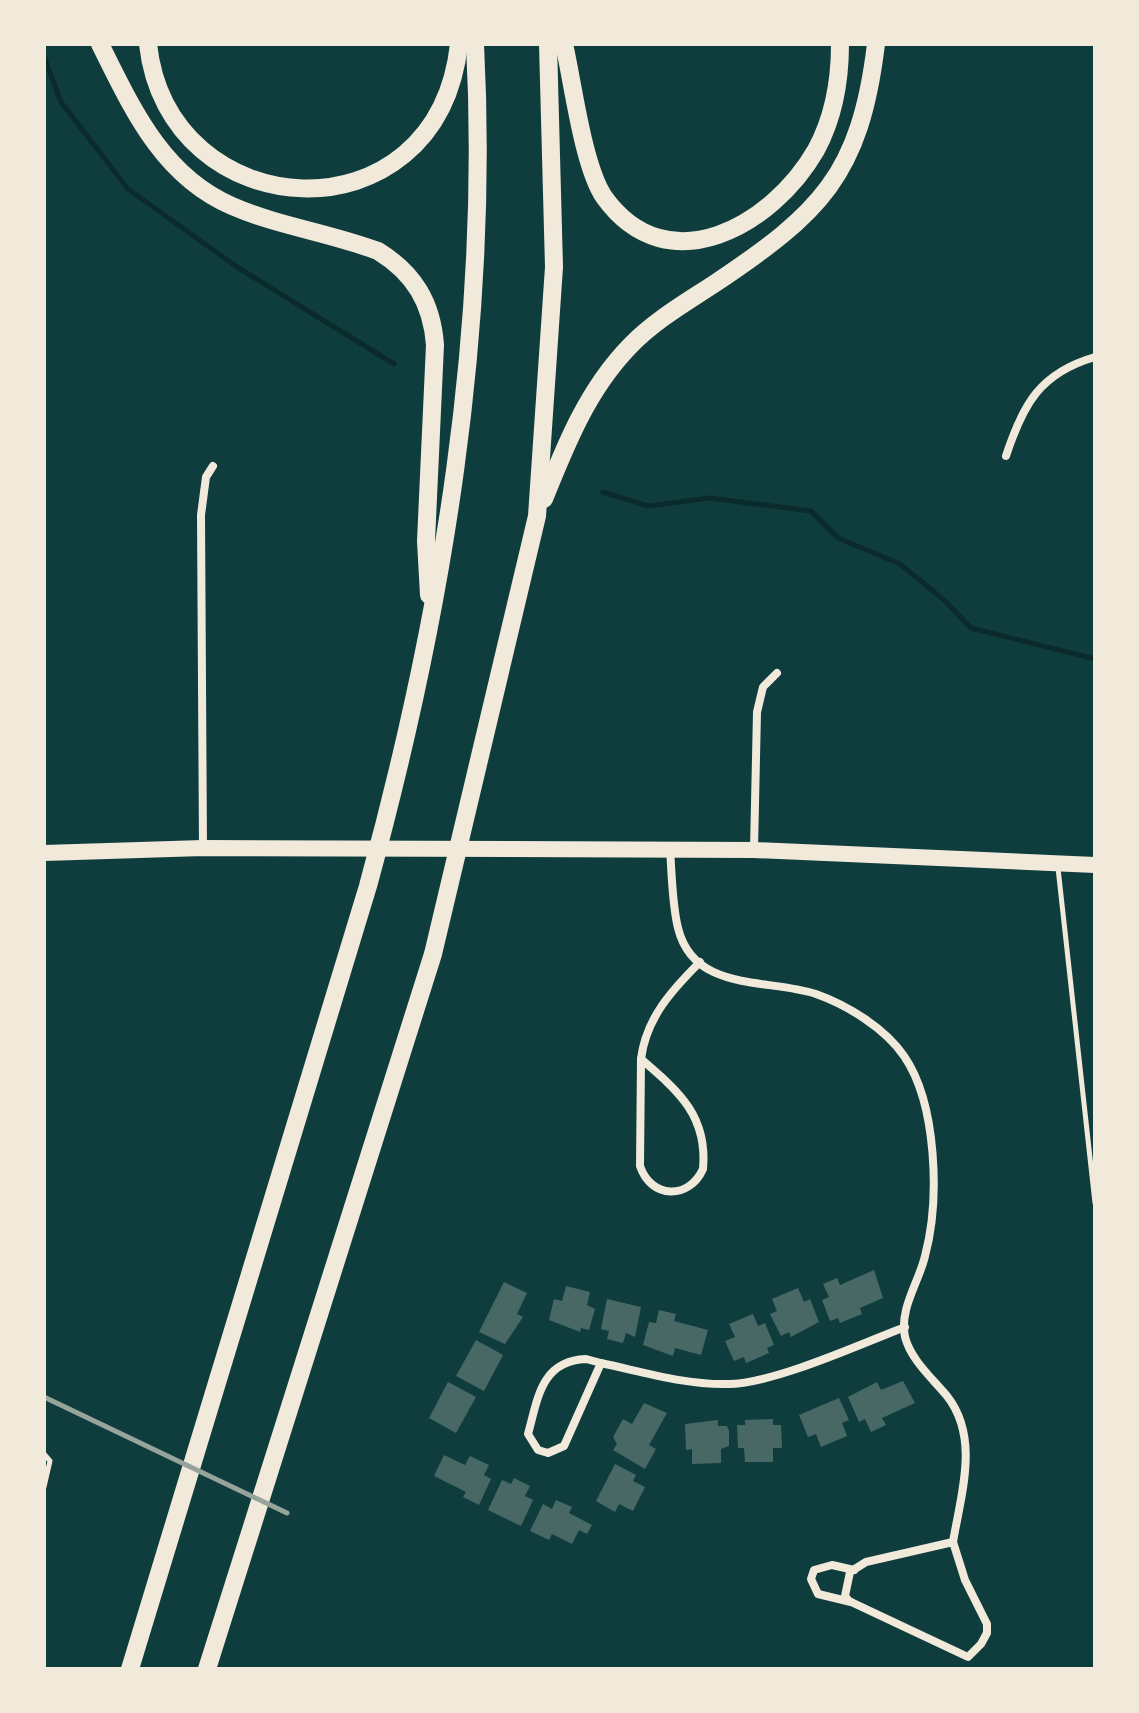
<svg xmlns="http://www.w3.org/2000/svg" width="1139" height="1713" viewBox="0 0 1139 1713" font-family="'Asap Condensed',sans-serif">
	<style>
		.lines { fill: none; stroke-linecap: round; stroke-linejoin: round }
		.stream { stroke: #0a2a2b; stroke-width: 5 }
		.building { fill: #486865 }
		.service { stroke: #f1e9da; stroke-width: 5 }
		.minor { stroke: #f1e9da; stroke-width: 8 }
		.primary { stroke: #f1e9da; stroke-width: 16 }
		.motorway { stroke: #f1e9da; stroke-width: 18 }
		.rail { stroke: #97a49c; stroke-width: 5 }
	</style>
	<rect width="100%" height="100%" fill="#0f3d3e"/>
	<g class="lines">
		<g class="stream">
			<polyline points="44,57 61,102 128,189 237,267 394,364"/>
			<polyline points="603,492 648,506 710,498 811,511 838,538 900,564 944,600 971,628 1095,659"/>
		</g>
	</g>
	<g class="building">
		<polygon points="874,1270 883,1298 860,1308 862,1314 840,1323 838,1318 830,1321 822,1300 829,1297 823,1284 837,1278 840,1285"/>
		<polygon points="504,1282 527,1293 517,1314 523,1317 505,1344 479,1332"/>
		<polygon points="566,1286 590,1292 587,1305 595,1309 589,1330 581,1328 580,1332 549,1320 554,1299 562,1301"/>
		<polygon points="798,1288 804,1302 810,1299 819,1322 791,1337 789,1332 781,1336 770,1314 777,1311 772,1299"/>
		<polygon points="607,1299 641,1307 635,1337 626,1333 623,1343 607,1339 609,1331 601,1329"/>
		<polygon points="659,1310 676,1314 674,1321 708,1330 701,1355 675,1348 673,1356 643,1345 649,1322 656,1323"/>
		<polygon points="753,1314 758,1326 765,1323 774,1345 767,1348 769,1353 746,1363 744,1357 734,1361 725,1341 735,1337 729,1324"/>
		<polygon points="476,1340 503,1355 484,1391 456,1376"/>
		<polygon points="903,1381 915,1403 882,1418 886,1425 871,1432 865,1419 859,1422 848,1397 877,1382 881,1390"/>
		<polygon points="448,1382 476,1397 456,1433 429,1418"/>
		<polygon points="839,1398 849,1420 842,1423 847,1436 821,1447 816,1434 808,1437 799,1415"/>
		<polygon points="644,1403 667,1413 649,1445 656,1449 645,1469 613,1450 617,1444 613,1437 623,1419 632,1424"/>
		<polygon points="773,1419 773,1425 781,1425 782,1448 773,1448 773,1462 745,1462 744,1448 738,1448 737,1425 745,1425 745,1420"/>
		<polygon points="718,1420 718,1426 727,1426 729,1431 729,1446 721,1449 721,1463 692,1464 692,1449 686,1450 685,1424"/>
		<polygon points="444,1455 465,1465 470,1456 489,1465 484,1475 491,1479 479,1505 463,1497 466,1492 434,1476"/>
		<polygon points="615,1464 636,1475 633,1481 645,1487 633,1511 619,1504 615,1512 596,1501"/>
		<polygon points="514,1478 530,1486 525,1496 533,1500 521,1526 488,1510 502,1480 511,1484"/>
		<polygon points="556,1500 572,1507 569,1513 592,1525 587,1534 579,1530 572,1544 552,1534 549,1540 530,1531 543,1504 552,1509"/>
	</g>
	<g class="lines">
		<g class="service">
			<polyline points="1058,868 1095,1203"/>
			<polyline points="44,1454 50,1461 44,1487"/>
		</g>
		<g class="minor">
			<path d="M1006,456c17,-52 34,-83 89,-99"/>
			<polyline points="203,848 201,515 206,477 213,466"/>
			<path d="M670,850c2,25 2,54 8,78 16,65 90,50 138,66 31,11 69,34 88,62 33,48 36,144 21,200 -6,26 -26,53 -20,81 6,23 27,41 42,59 33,42 14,98 6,146"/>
			<polyline points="754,850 757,712 763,687 777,673"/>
			<path d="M641,1059c36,31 67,56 62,110 -14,31 -52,30 -63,-3z"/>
			<path d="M641,1059c5,-41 31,-69 59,-97"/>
			<path d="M586,1359l15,4 -37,83 -16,7 -10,-3 -10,-16c10,-36 13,-73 58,-75z"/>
			<path d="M601,1363c42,9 84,22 127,21 45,0 133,-40 177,-57"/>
			<polygon points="953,1542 965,1580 987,1624 987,1633 981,1644 968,1657 849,1601 845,1596 850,1572 866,1562"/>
			<polyline points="851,1602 818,1594 811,1579 814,1570 832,1565 854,1570"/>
		</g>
		<polyline class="primary" points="44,853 203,848 754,850 1095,865"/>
		<g class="motorway">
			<path d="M100,44c32,64 62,132 132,162 46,20 98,27 146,45 36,22 54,52 57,94l-9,196 3,54"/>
			<path d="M148,44c20,184 289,201 311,0"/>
			<path d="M564,44c9,39 19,122 40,153 64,89 169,28 212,-47 18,-33 24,-69 24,-106"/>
			<path d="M544,499c22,-55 44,-110 86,-153 24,-25 55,-43 84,-62 106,-71 146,-108 162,-240"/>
			<path d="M130,1669l238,-783c75,-274 122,-558 107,-842"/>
			<polyline points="207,1669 433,954 537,516 554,267 548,44"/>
		</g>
		<polyline class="rail" points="44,1397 287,1513"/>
	</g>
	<rect width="1139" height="1713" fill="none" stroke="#f1e9da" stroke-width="92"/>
</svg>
